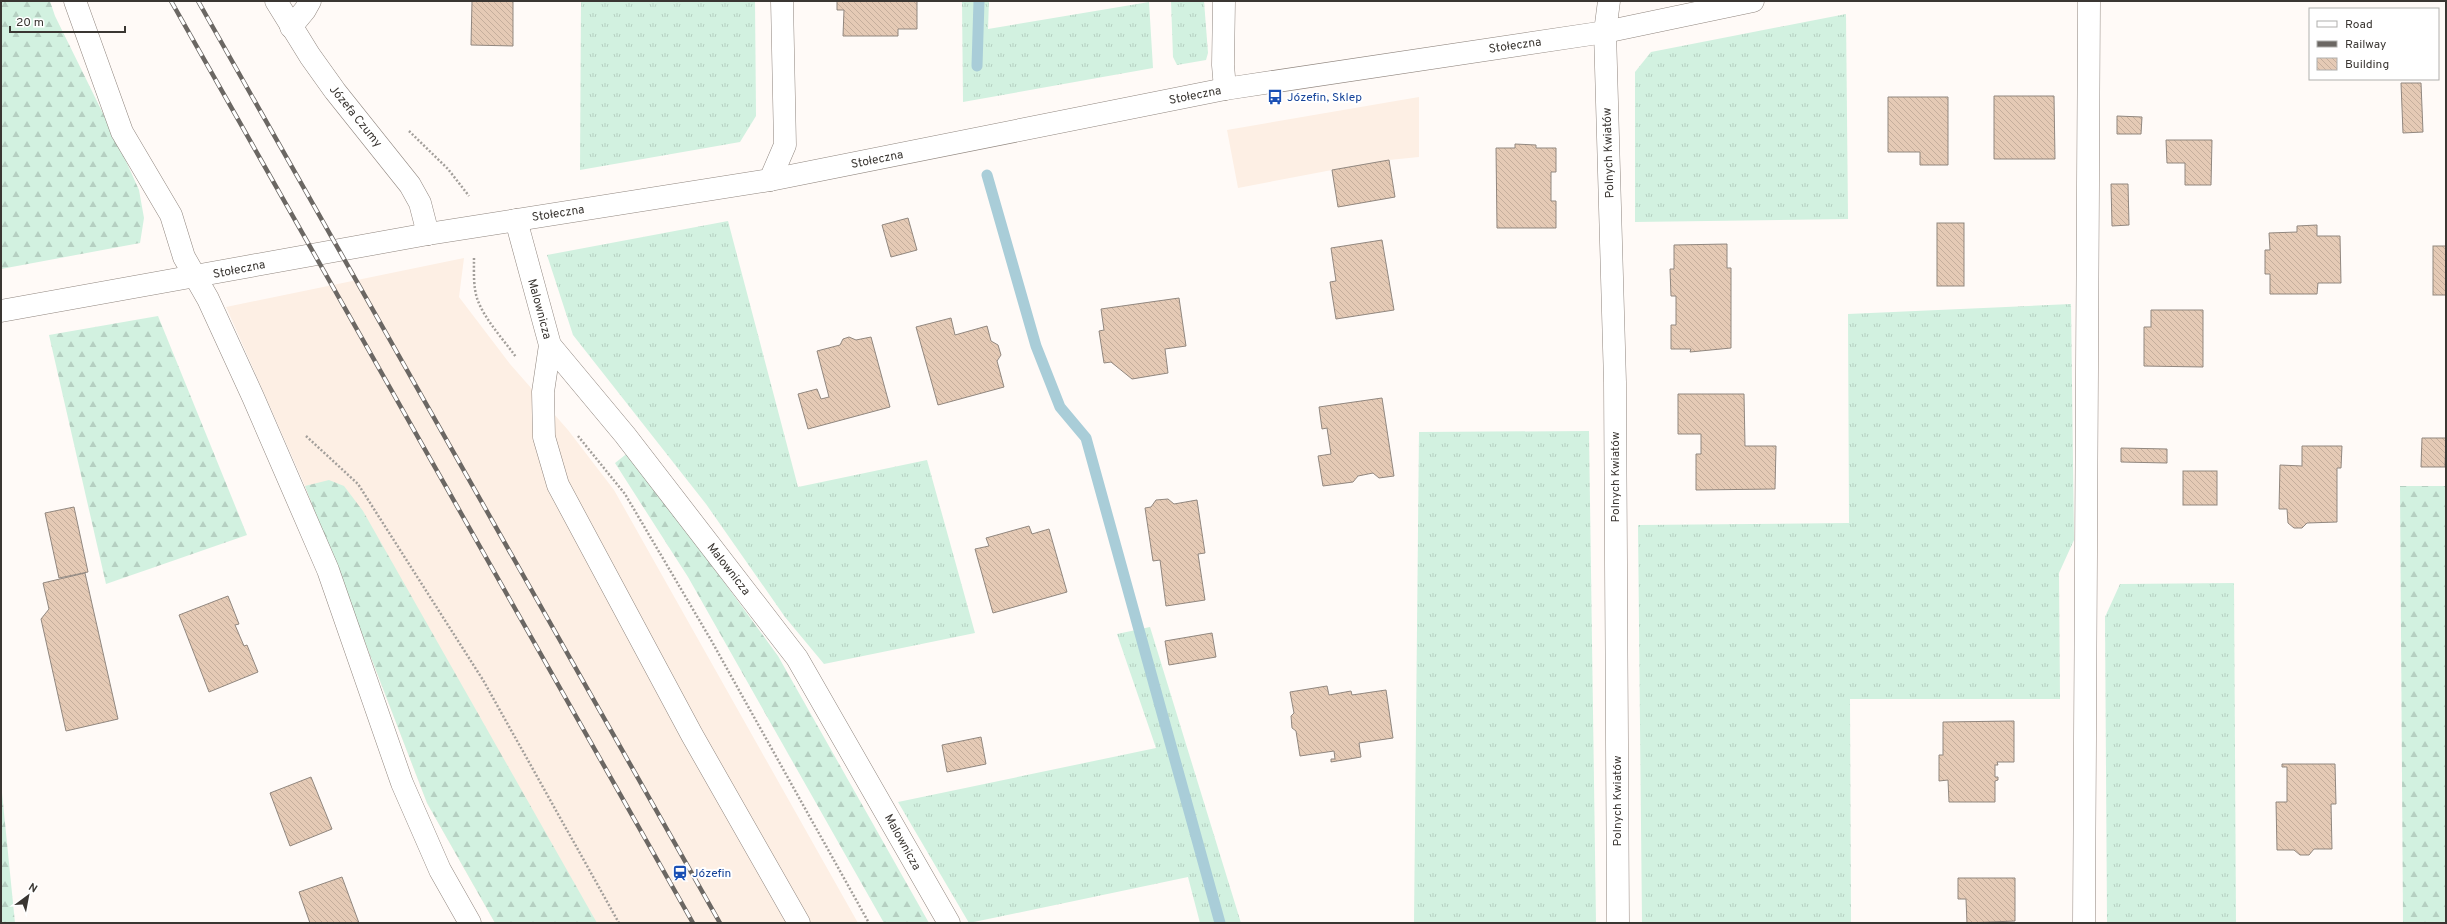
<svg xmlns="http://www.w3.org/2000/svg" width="2447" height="924" viewBox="0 0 2447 924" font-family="Overpass,sans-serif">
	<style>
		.built { fill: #fdefe4 }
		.grass { fill: url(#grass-tufts) }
		.forest { fill: url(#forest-firs) }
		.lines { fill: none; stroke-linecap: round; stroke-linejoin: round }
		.stream { stroke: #a9cdd8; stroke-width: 11 }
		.building { fill: url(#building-back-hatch); stroke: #91877f }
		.lane-casing { stroke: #90867f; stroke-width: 23 }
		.street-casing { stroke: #90867f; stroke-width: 23 }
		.secondary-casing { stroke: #90867f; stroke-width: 23 }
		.path { stroke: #a39f9b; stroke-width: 2.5; stroke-dasharray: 2 2; stroke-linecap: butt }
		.lane { stroke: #fff; stroke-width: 22 }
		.street { stroke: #fff; stroke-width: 22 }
		.secondary { stroke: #fff; stroke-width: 22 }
		.rail-casing { stroke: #6b6763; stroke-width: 4.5 }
		.rail { stroke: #fff; stroke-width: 3; stroke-dasharray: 9; stroke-linecap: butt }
		.labels { text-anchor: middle; stroke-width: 4; stroke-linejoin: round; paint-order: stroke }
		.street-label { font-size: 12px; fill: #3a3632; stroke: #fff }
		.transit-label { font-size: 12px; fill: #164399; stroke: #fff; text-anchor: start }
	</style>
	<defs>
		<pattern id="grass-tufts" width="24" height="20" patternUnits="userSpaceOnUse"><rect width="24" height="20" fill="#d2f1e0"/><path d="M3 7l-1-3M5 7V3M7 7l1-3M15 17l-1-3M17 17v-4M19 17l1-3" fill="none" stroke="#b5cfc1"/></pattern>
		<pattern id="forest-firs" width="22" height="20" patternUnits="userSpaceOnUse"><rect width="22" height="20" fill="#d2f1e0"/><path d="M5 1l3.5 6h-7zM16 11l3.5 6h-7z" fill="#b5cfc1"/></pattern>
		<pattern id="building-back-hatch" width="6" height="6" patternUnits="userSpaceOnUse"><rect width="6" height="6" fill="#e5cab5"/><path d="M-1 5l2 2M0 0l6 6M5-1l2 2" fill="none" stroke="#c5ae9c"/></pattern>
	</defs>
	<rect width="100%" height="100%" fill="#fffaf7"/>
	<g class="built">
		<polygon points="1419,97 1419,157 1389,160 1395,197 1338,207 1332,170 1238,188 1227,130"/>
		<polygon points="464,258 459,297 510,364 568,430 614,490 858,923 495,923 427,803 305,486 226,307"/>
	</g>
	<g class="grass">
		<polygon points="581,1 755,1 756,116 740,142 580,170"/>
		<polygon points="962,1 989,1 988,29 1149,2 1153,68 963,102"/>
		<polygon points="1171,1 1204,1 1208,53 1206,60 1177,65 1173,57"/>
		<polygon points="1846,14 1848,219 1635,222 1635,72 1651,52"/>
		<polygon points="728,221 798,487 927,460 975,633 824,664 785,617 706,504 573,335 547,255"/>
		<polygon points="2071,304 2074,540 2059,573 2060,699 1850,699 1851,923 1642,923 1638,525 1849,523 1848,314"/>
		<polygon points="1589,431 1596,923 1414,923 1419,432"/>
		<polygon points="2234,583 2236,923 2107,923 2105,617 2120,584"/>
		<polygon points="1150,627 1241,923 1200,923 1188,877 969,923 898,802 1156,748 1117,634"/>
	</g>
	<g class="forest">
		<polygon points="1,1 50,1 55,16 121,150 139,190 144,218 140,243 1,269"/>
		<polygon points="158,316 247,535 106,584 49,335"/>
		<polygon points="629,452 778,656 929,923 884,923 688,577 615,463"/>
		<polygon points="329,480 344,486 363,511 597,923 495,923 427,803 305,486"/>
		<polygon points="2400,486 2446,486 2446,923 2403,923"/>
		<polygon points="1,783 15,923 1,923"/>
	</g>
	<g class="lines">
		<g class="stream">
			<polyline points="977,66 979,1"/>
			<polyline points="987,175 1036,346 1060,407 1086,438 1220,923"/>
		</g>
	</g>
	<g class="building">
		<polygon points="472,1 513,1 513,46 471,45"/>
		<polygon points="837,1 917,1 917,29 898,29 898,36 843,36 844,10 837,10"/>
		<polygon points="2401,83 2421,83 2423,132 2403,133"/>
		<polygon points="1994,96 2054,96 2055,159 1994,159"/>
		<polygon points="1888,97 1948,97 1948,165 1920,165 1920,152 1888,152"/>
		<polygon points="2117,116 2142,117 2141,134 2117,134"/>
		<polygon points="2166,140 2212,140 2211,185 2185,185 2185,163 2167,163"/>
		<polygon points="1515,144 1536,145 1536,148 1556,148 1556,172 1551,172 1551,201 1556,201 1556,228 1497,228 1496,148 1515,148"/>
		<polygon points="1389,160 1395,197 1338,207 1332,170"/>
		<polygon points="2111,184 2128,184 2129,225 2112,226"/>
		<polygon points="908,218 917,250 891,257 882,225"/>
		<rect x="1937" y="223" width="27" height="63"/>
		<polygon points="2317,225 2317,236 2340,236 2341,283 2318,283 2317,294 2270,294 2270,274 2265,274 2265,250 2270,250 2269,233 2297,232 2297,226"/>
		<polygon points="1382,240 1394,310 1336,319 1330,282 1336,281 1331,248"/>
		<polygon points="1727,244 1727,268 1731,268 1731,348 1690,352 1691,349 1671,349 1671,325 1676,325 1676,296 1671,296 1670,269 1674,269 1674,245"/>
		<rect x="2433" y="246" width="13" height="49"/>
		<polygon points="1179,298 1186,346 1165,349 1168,373 1132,379 1111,362 1104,363 1099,331 1104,330 1101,309"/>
		<polygon points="2151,310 2203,310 2203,367 2144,366 2144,327 2151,327"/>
		<polygon points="951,318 955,335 987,326 991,341 998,345 1001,355 997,361 1004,387 938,405 916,327"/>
		<polygon points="849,337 856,340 871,337 890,407 808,429 798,394 817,389 821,399 829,397 817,351 840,345 843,339"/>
		<polygon points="1678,394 1744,394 1745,446 1776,446 1775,489 1696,490 1696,454 1701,454 1701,434 1678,434"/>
		<polygon points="1382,398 1394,476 1379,478 1373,473 1358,476 1353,482 1323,486 1318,456 1331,454 1327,428 1322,429 1319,407"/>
		<polygon points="2422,438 2446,438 2445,467 2421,467"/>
		<polygon points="2302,446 2342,446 2341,468 2337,468 2337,522 2307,523 2302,528 2294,528 2288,523 2287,509 2279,509 2280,465 2302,466"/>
		<polygon points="2121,448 2167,449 2167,463 2121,462"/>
		<rect x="2183" y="471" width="34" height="34"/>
		<polygon points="1168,499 1174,504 1197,500 1205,553 1198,554 1205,600 1166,606 1160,560 1153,561 1145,508 1151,507 1156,500"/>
		<polygon points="74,507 88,572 59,578 45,513"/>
		<polygon points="1029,526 1032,534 1049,529 1067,592 993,613 975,549 989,546 986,538"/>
		<polygon points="85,573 118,719 66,731 41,619 49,609 43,583"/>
		<polygon points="228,596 239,624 235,625 244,646 247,645 258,672 209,692 179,615"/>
		<polygon points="1212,633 1216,657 1169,665 1165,641"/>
		<polygon points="1327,686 1329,695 1351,691 1352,695 1386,690 1393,738 1359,743 1361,757 1331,762 1331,759 1335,759 1334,751 1300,756 1296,731 1292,728 1291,716 1294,713 1290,692"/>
		<polygon points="2014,721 2014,762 1997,762 1998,765 1995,765 1995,777 1998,777 1998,780 1995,781 1995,802 1949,802 1948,780 1939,781 1939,755 1943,755 1943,722"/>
		<polygon points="981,737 986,764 947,772 942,745"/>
		<polygon points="2282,764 2335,764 2336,804 2331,804 2332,849 2314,849 2309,855 2300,855 2294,850 2277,850 2276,802 2287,802 2287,767 2282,767"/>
		<polygon points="311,777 332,829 290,846 270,793"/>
		<polygon points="342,877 359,923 310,923 299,892"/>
		<polygon points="1958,878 2015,878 2015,921 1967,923 1966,899 1958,899"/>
	</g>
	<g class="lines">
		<defs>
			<g id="lane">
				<polyline points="1224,1 1223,65 1225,89"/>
				<polyline points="1605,32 1609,1"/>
				<polyline points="770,180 785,145 782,1"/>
				<polyline points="550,345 543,392 544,437 558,485 692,735 799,923"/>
				<polyline points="2084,923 2089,1"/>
			</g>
			<g id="street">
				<polyline points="75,1 122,132 171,215 184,257 208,299 253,397 328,570 402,783 440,870 470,923"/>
				<polyline points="276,1 310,56 335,91 410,185 420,203 428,234"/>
				<polyline points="291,27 305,10 310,1"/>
				<polyline points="1605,32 1615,382 1618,923"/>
				<polyline points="516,220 550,345 625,435 797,658 949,923"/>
			</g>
			<polyline id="secondary" points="1,311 428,234 770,180 1225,89 1605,32 1753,1"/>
		</defs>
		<use href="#lane" class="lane-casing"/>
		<use href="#street" class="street-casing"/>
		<use href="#secondary" class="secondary-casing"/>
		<g class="path">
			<polyline points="409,131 448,169 469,196"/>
			<path d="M474,258c0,14 -1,30 4,43 8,20 25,38 38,56"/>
			<polyline points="306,436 358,484 483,680 619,923"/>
			<polyline points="578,436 625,494 711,640 869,923"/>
		</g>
		<use href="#lane" class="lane"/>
		<use href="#street" class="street"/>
		<use href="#secondary" class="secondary"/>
		<defs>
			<g id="rail">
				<polyline points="171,1 693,923"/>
				<polyline points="198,1 720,923"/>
			</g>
		</defs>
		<use href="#rail" class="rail-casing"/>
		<use href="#rail" class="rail"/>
	</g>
	<defs>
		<symbol id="bus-bare" viewBox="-9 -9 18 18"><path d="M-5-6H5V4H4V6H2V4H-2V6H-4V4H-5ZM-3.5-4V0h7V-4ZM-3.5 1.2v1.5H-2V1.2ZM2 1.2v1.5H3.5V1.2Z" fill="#1a4fb4" stroke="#fff" stroke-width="2.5" paint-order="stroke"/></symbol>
		<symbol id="station-bare" viewBox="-9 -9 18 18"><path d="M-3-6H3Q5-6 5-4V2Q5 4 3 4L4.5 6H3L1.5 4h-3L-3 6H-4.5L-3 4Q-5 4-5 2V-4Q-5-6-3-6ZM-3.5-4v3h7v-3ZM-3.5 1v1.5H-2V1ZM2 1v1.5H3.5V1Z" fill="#1a4fb4" stroke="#fff" stroke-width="2.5" paint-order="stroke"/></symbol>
	</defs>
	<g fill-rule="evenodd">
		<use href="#bus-bare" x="1264" y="86" width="22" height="22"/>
		<use href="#station-bare" x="669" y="862" width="22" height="22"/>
	</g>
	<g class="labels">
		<g class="street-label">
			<text transform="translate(1515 45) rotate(-8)" y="4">Stołeczna</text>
			<text transform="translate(1195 95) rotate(-11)" y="4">Stołeczna</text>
			<text transform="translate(356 116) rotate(51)" y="4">Józefa Czumy</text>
			<text transform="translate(1608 153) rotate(-92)" y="4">Polnych Kwiatów</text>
			<text transform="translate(877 159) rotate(-11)" y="4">Stołeczna</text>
			<text transform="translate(558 213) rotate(-9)" y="4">Stołeczna</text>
			<text transform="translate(239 269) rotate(-11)" y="4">Stołeczna</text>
			<text transform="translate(540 309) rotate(75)" y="4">Malownicza</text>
			<text transform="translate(1615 477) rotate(-90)" y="4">Polnych Kwiatów</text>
			<text transform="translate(729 569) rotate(52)" y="4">Malownicza</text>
			<text transform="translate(1617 801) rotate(-90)" y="4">Polnych Kwiatów</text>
			<text transform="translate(903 842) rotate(61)" y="4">Malownicza</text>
		</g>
		<g class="transit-label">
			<text x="1287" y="101">Józefin, Sklep</text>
			<text x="692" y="877">Józefin</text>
		</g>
	</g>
	<rect width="2447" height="924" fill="none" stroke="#3a3632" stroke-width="4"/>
	<rect x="2309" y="8" width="130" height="72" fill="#ffffff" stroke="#b0afad"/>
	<rect x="2317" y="21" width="20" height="6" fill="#ffffff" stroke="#b0afad"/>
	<text x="2345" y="28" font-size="12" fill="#3a3632">Road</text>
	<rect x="2317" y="41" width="20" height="6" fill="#6b6763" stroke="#b0afad"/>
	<text x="2345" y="48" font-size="12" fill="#3a3632">Railway</text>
	<rect x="2317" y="58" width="20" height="12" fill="url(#building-back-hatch)" stroke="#b0afad"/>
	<text x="2345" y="68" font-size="12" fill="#3a3632">Building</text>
	<g transform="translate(28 896) rotate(32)" stroke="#ffffff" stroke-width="3" paint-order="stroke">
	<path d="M0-3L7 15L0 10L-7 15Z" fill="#3a3632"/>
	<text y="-6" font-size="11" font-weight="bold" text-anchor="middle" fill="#3a3632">N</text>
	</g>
	<path d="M10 26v6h115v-6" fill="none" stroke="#3a3632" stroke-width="2"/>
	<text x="16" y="26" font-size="12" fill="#3a3632" stroke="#ffffff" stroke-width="3" paint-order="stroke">20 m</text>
</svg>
